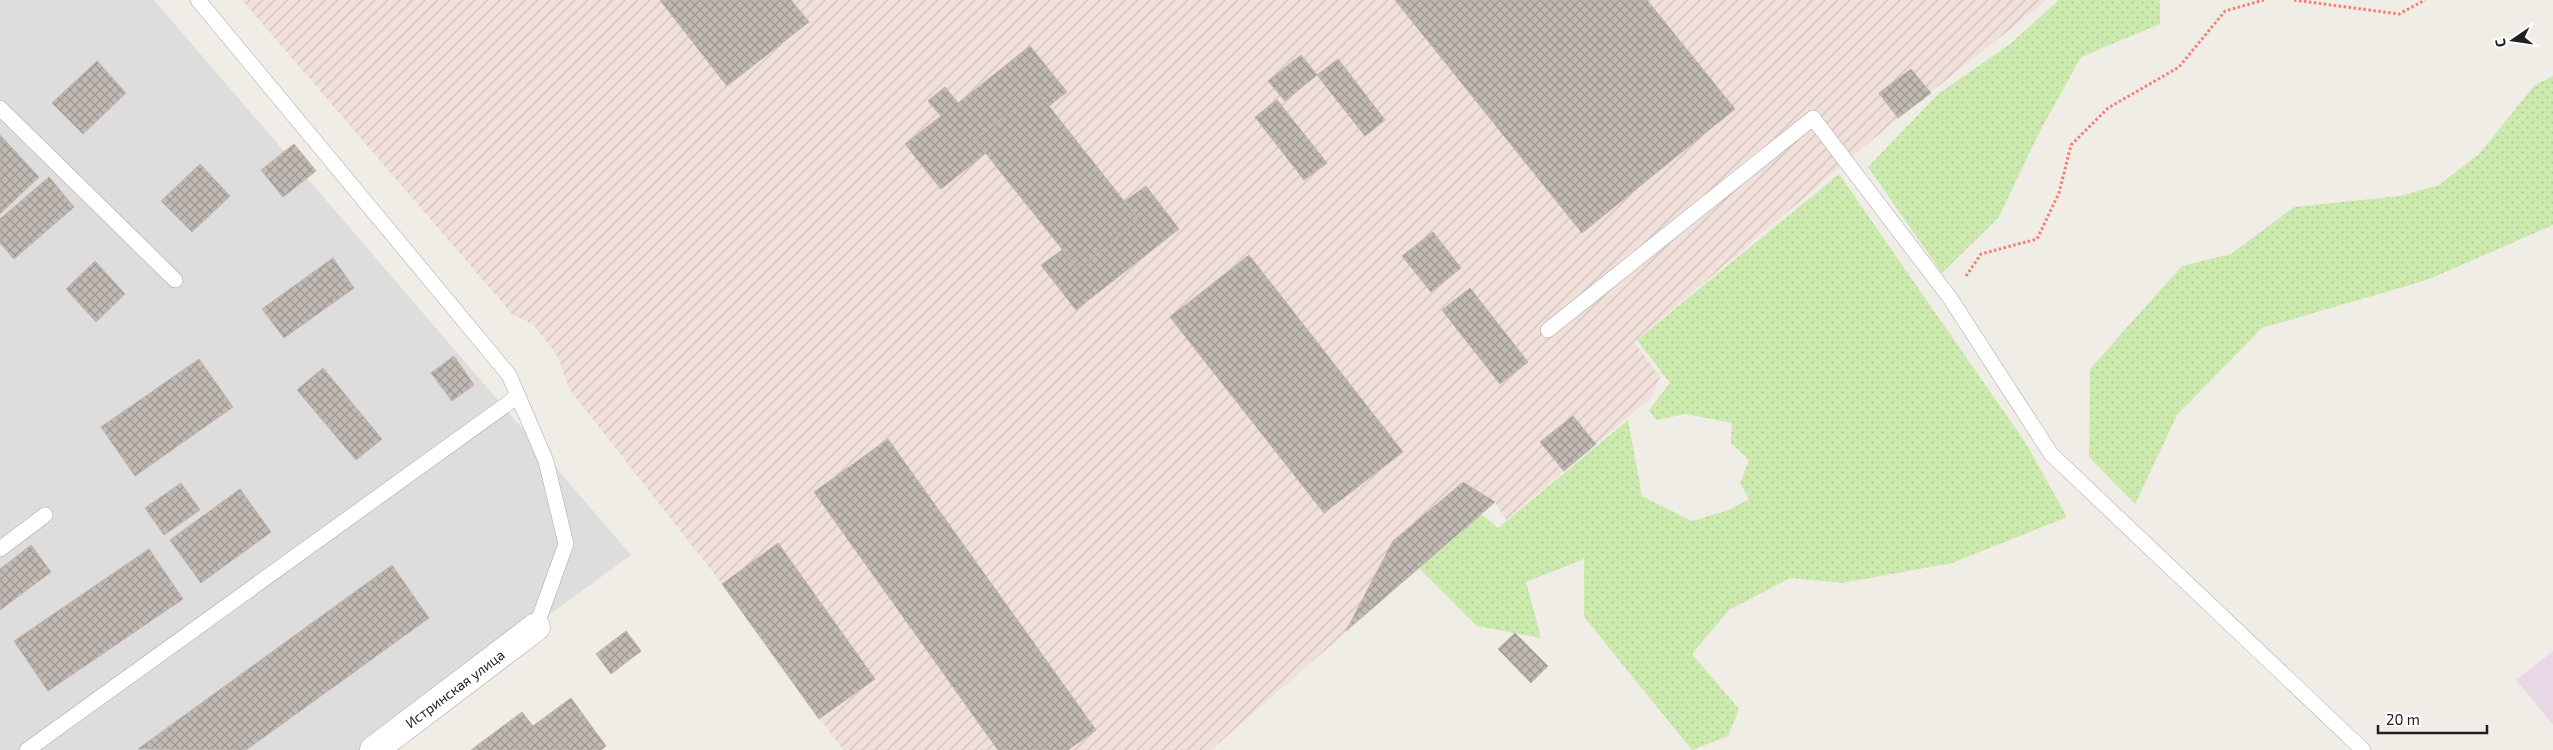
<svg xmlns="http://www.w3.org/2000/svg" width="2553" height="750" viewBox="0 0 2553 750" font-family="'Exo 2',sans-serif">
	<style>
		.residential { fill: #dedddd }
		.industrial { fill: #e9d9e6 }
		.military { fill: url(#military-furrows) }
		.grass { fill: url(#grass-dots) }
		.building { fill: url(#building-cross-hatch); stroke: #c2b4a9 }
		.lines { fill: none; stroke-linecap: round; stroke-linejoin: round }
		.lane-casing { stroke: #a7a7a7; stroke-width: 16 }
		.street-casing { stroke: #a7a7a7; stroke-width: 29 }
		.path { stroke: #f77d71; stroke-width: 3; stroke-dasharray: 2.5 2.5; stroke-linecap: butt }
		.lane { stroke: #fff; stroke-width: 15 }
		.street { stroke: #fff; stroke-width: 28 }
		.labels { text-anchor: middle; stroke-width: 4; stroke-linejoin: round; paint-order: stroke }
		.street-label { font-size: 14px; fill: #202020; stroke: #fff }
	</style>
	<defs>
		<pattern id="military-furrows" width="10" height="10" patternUnits="userSpaceOnUse" patternTransform="scale(1.25)"><rect width="10" height="10" fill="#f1e0da"/><path d="M-1 1l2-2M0 10L10 0M9 11l2-2" fill="none" stroke="#cec0bb"/></pattern>
		<pattern id="grass-dots" width="8" height="8" patternUnits="userSpaceOnUse" patternTransform="scale(1.25)"><rect width="8" height="8" fill="#cce9ae"/><path d="M2 2h.1M6 6h.1" fill="none" stroke="#afc895" stroke-width="1.8" stroke-linecap="round"/></pattern>
		<pattern id="building-cross-hatch" width="8" height="8" patternUnits="userSpaceOnUse" patternTransform="scale(1.25)"><rect width="8" height="8" fill="#c1b9b3"/><path d="M0 0l8 8M0 8l8-8" fill="none" stroke="#9c9691"/></pattern>
	</defs>
	<rect width="100%" height="100%" fill="#f0ede7"/>
	<polygon class="residential" points="0,0 154,0 631,555 364,750 0,750"/>
	<polygon class="industrial" points="2553,651 2553,725 2516,680"/>
	<polygon class="military" points="242,0 2047,0 1898,118 1634,342 1660,377 1651,398 1506,520 1495,502 1211,750 843,750 722,584 570,390 557,355 533,324 512,314"/>
	<g class="grass">
		<polygon points="2059,0 2160,0 2160,24 2081,57 2040,131 1999,217 1942,273 1868,167 1937,95 2010,44"/>
		<polygon points="2553,76 2553,225 2427,280 2262,328 2177,415 2135,504 2089,457 2090,369 2182,266 2231,254 2294,207 2400,196 2439,185 2479,154 2534,86"/>
		<polygon points="1839,174 2025,442 2067,517 1952,563 1842,583 1790,578 1729,610 1692,654 1739,709 1728,736 1692,750 1584,617 1584,559 1526,582 1541,638 1477,626 1415,564 1477,510 1498,528 1628,420 1642,496 1692,521 1729,510 1749,499 1740,483 1749,460 1731,443 1732,423 1686,414 1656,420 1649,410 1670,383 1637,340"/>
	</g>
	<g class="building">
		<polygon points="660,0 791,0 809,22 727,86"/>
		<polygon points="1395,0 1647,0 1735,109 1582,233"/>
		<polygon points="1030,46 1067,92 1049,106 1037,91 975,140 986,153 941,189 905,144 941,116 928,101 945,87 958,103"/>
		<polygon points="1301,55 1317,75 1285,101 1268,81"/>
		<polygon points="1338,59 1385,120 1365,136 1317,75"/>
		<polygon points="97,61 126,93 83,134 52,103"/>
		<polygon points="1911,69 1931,93 1898,118 1879,93"/>
		<polygon points="1037,91 1139,220 1078,269 975,140"/>
		<polygon points="1277,100 1327,163 1304,180 1255,117"/>
		<polygon points="0,135 39,177 0,214"/>
		<polygon points="294,144 316,171 283,197 261,170"/>
		<polygon points="200,164 230,196 192,232 161,201"/>
		<polygon points="49,177 74,207 14,259 0,243 0,219"/>
		<polygon points="1146,186 1179,229 1076,310 1041,265 1062,250 1078,269 1139,220 1125,201"/>
		<polygon points="1433,232 1461,268 1431,292 1402,256"/>
		<polygon points="1249,255 1403,452 1324,513 1170,317"/>
		<polygon points="333,258 354,288 284,338 262,309"/>
		<polygon points="95,261 125,294 96,322 66,289"/>
		<polygon points="1470,288 1528,362 1500,384 1442,310"/>
		<polygon points="454,356 474,385 452,401 431,373"/>
		<polygon points="199,359 233,407 135,476 101,427"/>
		<polygon points="323,368 382,439 356,460 297,390"/>
		<polygon points="1573,416 1596,444 1564,471 1540,442"/>
		<polygon points="888,439 1096,730 1068,750 998,750 814,492"/>
		<polygon points="1463,482 1495,502 1346,631 1393,541"/>
		<polygon points="181,483 200,510 164,535 145,508"/>
		<polygon points="240,489 271,532 201,583 170,540"/>
		<polygon points="778,543 875,679 819,719 722,584"/>
		<polygon points="31,545 51,572 0,610 0,569"/>
		<polygon points="149,549 183,599 48,691 14,641"/>
		<polygon points="392,565 429,618 246,750 138,749"/>
		<polygon points="626,631 641,651 611,674 596,654"/>
		<polygon points="1515,633 1548,666 1531,683 1498,649"/>
		<polygon points="571,698 606,746 601,750 471,750 522,712 533,726"/>
	</g>
	<g class="lines">
		<defs>
			<g id="lane">
				<polyline points="198,0 509,375 546,461 566,544 536,627"/>
				<polyline points="0,108 175,280"/>
				<polyline points="1548,330 1813,118 1950,298 2051,454 2363,750"/>
				<polyline points="0,549 45,515"/>
				<polyline points="27,750 518,396"/>
			</g>
			<polyline id="street" points="374,750 536,627"/>
		</defs>
		<use href="#lane" class="lane-casing"/>
		<use href="#street" class="street-casing"/>
		<g class="path">
			<polyline points="2294,0 2399,14 2425,0"/>
			<polyline points="1966,276 1981,254 2037,239 2059,193 2071,145 2108,108 2179,67 2225,11 2264,0"/>
		</g>
		<use href="#lane" class="lane"/>
		<use href="#street" class="street"/>
	</g>
	<g class="labels">
		<g class="street-label">
			<text transform="translate(455 689) rotate(-37)" y="5">Истринская улица</text>
		</g>
	</g>
	<g transform="translate(2513 40) rotate(257)" stroke="#ffffff" stroke-width="4" paint-order="stroke">
	<path d="M0-4L9 19L0 12L-9 19Z" fill="#202020"/>
	<text y="-8" font-size="14" font-weight="bold" text-anchor="middle" fill="#202020">С</text>
	</g>
	<path d="M2378 725v8h109v-8" fill="none" stroke="#202020" stroke-width="2.5"/>
	<text x="2386" y="725" font-size="15" fill="#202020" stroke="#ffffff" stroke-width="4" paint-order="stroke">20 m</text>
</svg>
